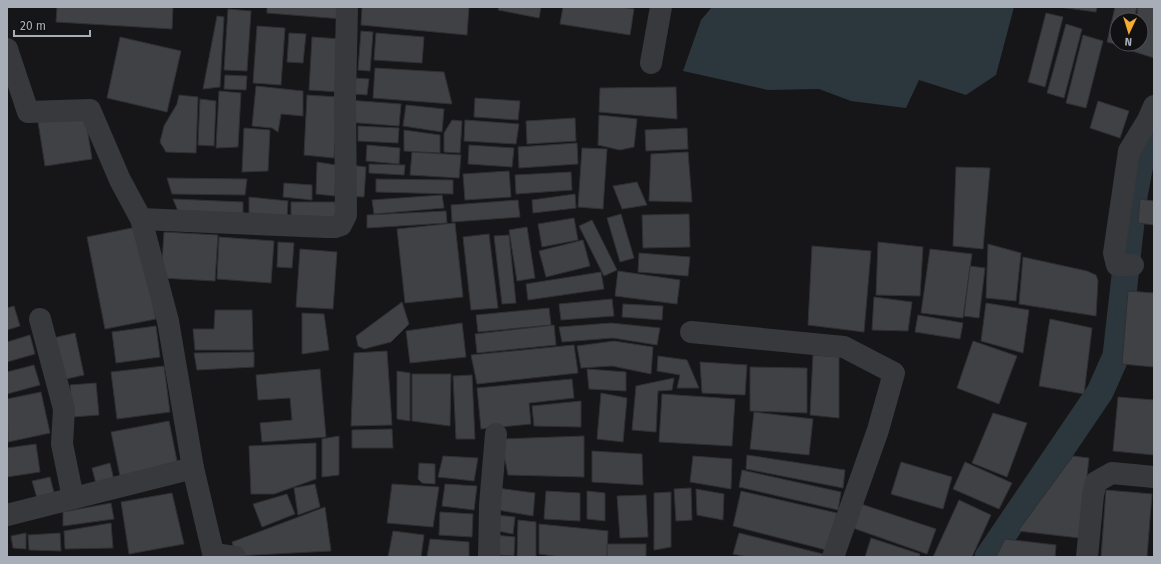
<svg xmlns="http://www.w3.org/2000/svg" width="1161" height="564" viewBox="0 0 1161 564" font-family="'Fira Sans',sans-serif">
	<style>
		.water { fill: #2c363d }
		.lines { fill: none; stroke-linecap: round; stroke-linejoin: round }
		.canal { stroke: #2c363d; stroke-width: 27 }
		.building { fill: #404145; stroke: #303034 }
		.street { stroke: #37393d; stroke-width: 22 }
	</style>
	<rect width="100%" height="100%" fill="#161618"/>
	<polygon class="water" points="712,7 1014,7 996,75 966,95 919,80 906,108 851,101 819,89 768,90 683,71 701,20"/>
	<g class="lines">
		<polyline class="canal" points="988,557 1100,392 1116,356 1134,196 1146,133 1154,116"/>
	</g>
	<g class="building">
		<polygon points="57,7 173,7 172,29 56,22"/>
		<polygon points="267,7 343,7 342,19 267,13"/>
		<polygon points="362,7 469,7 467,35 361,25"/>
		<polygon points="499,7 541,7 539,18 498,10"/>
		<polygon points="563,7 621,7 634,9 630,35 560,24"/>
		<polygon points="1059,7 1097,7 1096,12"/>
		<polygon points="1115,7 1137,7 1134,20 1117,20 1117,44 1128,44 1127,47 1107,42"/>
		<polygon points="1138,7 1154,7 1154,58 1129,50 1130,44 1141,44 1141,20 1136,20"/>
		<polygon points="228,9 251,11 247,71 224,70"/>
		<polygon points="1046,13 1063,17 1045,87 1028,82"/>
		<polygon points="217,16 224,17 220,87 203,89"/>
		<polygon points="1066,24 1082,29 1064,98 1047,93"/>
		<polygon points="257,26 285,28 281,85 253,83"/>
		<polygon points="361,31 373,32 370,71 358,70"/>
		<polygon points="289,33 306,34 303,63 287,62"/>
		<polygon points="376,33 424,37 422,63 374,60"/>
		<polygon points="1083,35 1103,41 1086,108 1066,103"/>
		<polygon points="120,37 181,51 167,112 107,98"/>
		<polygon points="312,37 342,39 339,92 309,90"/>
		<polygon points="375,68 444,72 452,104 373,98"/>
		<polygon points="225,75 247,76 246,90 224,89"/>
		<polygon points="355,78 369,79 367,95 354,94"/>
		<polygon points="256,86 303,91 303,116 281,114 278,132 272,128 252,126"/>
		<polygon points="676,87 677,119 599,112 600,88"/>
		<polygon points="219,91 241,93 238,147 216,148"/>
		<polygon points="179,95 198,97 196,153 166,152 160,142 164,126 177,104"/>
		<polygon points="307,95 338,97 334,158 304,155"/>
		<polygon points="475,98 520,101 518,120 474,117"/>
		<polygon points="200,99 216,101 214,146 198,145"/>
		<polygon points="347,100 401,104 399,126 346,122"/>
		<polygon points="1098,101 1129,111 1120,138 1090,128"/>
		<polygon points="406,105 444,109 442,132 403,126"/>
		<polygon points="85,114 92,159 45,166 38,122"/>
		<polygon points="599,115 637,119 634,147 620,150 598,145"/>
		<polygon points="575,118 576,141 527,144 526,121"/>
		<polygon points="452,120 462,121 460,153 444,152 444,133"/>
		<polygon points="465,120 519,124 516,144 464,141"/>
		<polygon points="358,126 399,128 398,143 358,141"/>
		<polygon points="244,128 270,130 268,171 242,172"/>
		<polygon points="687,128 688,149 646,151 645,130"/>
		<polygon points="404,130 440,135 440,153 404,151"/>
		<polygon points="577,143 578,164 519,168 518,147"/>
		<polygon points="367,145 400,148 399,164 366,161"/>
		<polygon points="469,145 514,148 512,167 468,164"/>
		<polygon points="582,148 607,149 603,209 578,207"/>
		<polygon points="412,152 461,155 459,178 410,175"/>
		<polygon points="688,152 692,202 649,201 651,154"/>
		<polygon points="317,162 336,165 335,196 316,194"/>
		<polygon points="369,164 405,165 404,175 369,173"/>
		<polygon points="350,165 366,167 364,197 348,196"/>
		<polygon points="956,167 990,168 983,249 953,246"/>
		<polygon points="509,171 511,197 465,200 463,174"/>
		<polygon points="571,172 572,190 516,194 515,175"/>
		<polygon points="167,178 247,179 245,195 172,194"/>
		<polygon points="376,179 453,180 453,194 376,192"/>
		<polygon points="637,182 647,205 622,209 613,186"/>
		<polygon points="284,183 312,185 312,200 283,197"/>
		<polygon points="575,194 576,208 533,213 532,200"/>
		<polygon points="442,195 444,208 374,214 372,200"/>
		<polygon points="249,197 288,201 287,217 249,213"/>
		<polygon points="173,199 243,202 243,219 180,216"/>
		<polygon points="1140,199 1154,201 1154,225 1138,223"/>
		<polygon points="518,200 520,217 452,222 451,205"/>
		<polygon points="291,202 335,202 337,221 291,219"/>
		<polygon points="446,211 447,223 367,228 367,215"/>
		<polygon points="621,214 634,258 620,262 607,218"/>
		<polygon points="689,214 690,247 643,248 642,215"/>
		<polygon points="574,218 578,240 542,247 538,224"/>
		<polygon points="592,220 617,270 604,276 579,226"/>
		<polygon points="455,223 463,297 405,303 397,229"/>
		<polygon points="137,227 156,319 105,329 87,237"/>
		<polygon points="527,227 535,278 517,281 509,230"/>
		<polygon points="164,232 218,235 215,281 161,278"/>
		<polygon points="489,234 498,308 471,310 463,237"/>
		<polygon points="509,235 516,303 502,304 494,236"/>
		<polygon points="219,237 274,241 271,283 217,279"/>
		<polygon points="583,240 590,266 546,277 539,251"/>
		<polygon points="278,242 294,243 292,268 277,267"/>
		<polygon points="878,242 923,247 920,296 876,295"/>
		<polygon points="988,244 1021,253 1016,301 986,298"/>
		<polygon points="812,246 871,251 864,332 808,325"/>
		<polygon points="300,249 337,252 333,309 296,307"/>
		<polygon points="930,249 972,254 963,318 921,313"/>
		<polygon points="639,253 690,257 688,276 638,272"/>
		<polygon points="1023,257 1087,271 1096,275 1098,281 1096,316 1019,304"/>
		<polygon points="970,266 985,268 979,318 964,316"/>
		<polygon points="618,271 680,280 677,304 615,296"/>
		<polygon points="601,272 604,289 528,300 526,284"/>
		<polygon points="1128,291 1154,293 1154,367 1122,364"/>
		<polygon points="874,297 912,302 908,331 872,330"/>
		<polygon points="612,299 614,316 561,320 559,304"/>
		<polygon points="402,302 409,324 391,342 364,349 358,346 356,336"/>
		<polygon points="986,303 1029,310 1023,353 981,341"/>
		<polygon points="623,304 663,306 662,320 622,317"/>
		<polygon points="14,306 20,326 7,330 7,308"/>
		<polygon points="549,308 551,325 478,332 476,315"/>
		<polygon points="215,310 252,310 253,350 195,350 193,329 214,329"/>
		<polygon points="302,313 324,314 329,350 302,354"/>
		<polygon points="918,315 963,323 960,339 915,332"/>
		<polygon points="1050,319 1092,328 1084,394 1039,386"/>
		<polygon points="462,323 466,357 410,363 406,331"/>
		<polygon points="611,323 660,328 657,345 613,338 562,342 559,327"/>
		<polygon points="554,325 556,345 477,353 475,334"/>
		<polygon points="156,326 160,357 116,363 112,332"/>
		<polygon points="75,333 84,375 62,380 53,338"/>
		<polygon points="30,335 35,354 7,362 7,342"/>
		<polygon points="614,341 653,347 651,374 612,366 581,368 577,346"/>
		<polygon points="973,341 1017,356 999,404 957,388"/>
		<polygon points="574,345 578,373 477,384 471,355"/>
		<polygon points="387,351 392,425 351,426 354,353"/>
		<polygon points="254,352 254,367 197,370 194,353"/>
		<polygon points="813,355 839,357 839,418 810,415"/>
		<polygon points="658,356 687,360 699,388 677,388 680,375 657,371"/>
		<polygon points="700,362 747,365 745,395 702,393"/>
		<polygon points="34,365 40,385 7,394 7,372"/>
		<polygon points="164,366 170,412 117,419 111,372"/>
		<polygon points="750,367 807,368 807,413 750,411"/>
		<polygon points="320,369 326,437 262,442 260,423 292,420 290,398 258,400 256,375"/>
		<polygon points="587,369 626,372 626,391 589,389"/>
		<polygon points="397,371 410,373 410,421 397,419"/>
		<polygon points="412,374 451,374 450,426 412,421"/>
		<polygon points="472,375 475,439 456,439 453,376"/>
		<polygon points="674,378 672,390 658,391 656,432 632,430 636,386"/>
		<polygon points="572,379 574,398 529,403 531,424 481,429 477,388"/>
		<polygon points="96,383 99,415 72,417 70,385"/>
		<polygon points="41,392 50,433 8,442 7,399"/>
		<polygon points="601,393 627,398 623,442 597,439"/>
		<polygon points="662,394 735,399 732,446 659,442"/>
		<polygon points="1118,397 1154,400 1154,455 1113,451"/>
		<polygon points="581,401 581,427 534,426 532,406"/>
		<polygon points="754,412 813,419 809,455 750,449"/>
		<polygon points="993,413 1027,423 1007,477 972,463"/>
		<polygon points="169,421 178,466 120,476 111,432"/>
		<polygon points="392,429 393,448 352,448 352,430"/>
		<polygon points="339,436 339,475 322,477 322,439"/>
		<polygon points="584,436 584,477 508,475 501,439"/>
		<polygon points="316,443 316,479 274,494 251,494 249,446"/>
		<polygon points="36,444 40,472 7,477 7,448"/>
		<polygon points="592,451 642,454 643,485 592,482"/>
		<polygon points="747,455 845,470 843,488 746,469"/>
		<polygon points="443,456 478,458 474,481 438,477"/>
		<polygon points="693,456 732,459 731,489 690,482"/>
		<polygon points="1073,456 1089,458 1080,538 1018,531"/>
		<polygon points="901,462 952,477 943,509 891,494"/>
		<polygon points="965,462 1012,483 999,509 953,489"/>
		<polygon points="110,463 114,480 96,484 92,468"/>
		<polygon points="419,463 435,464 435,484 422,483 418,479"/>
		<polygon points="742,470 841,492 838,510 739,487"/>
		<polygon points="50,477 54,493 37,498 32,481"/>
		<polygon points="315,484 320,507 298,515 294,488"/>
		<polygon points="392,484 439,487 433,527 387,523"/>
		<polygon points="445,484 477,486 474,510 442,506"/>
		<polygon points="497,488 535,493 533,516 498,510"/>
		<polygon points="691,488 692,520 676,521 674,489"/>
		<polygon points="696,489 724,494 723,520 697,515"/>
		<polygon points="1106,490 1152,494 1147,557 1101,557"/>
		<polygon points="546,491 580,493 580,521 544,519"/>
		<polygon points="587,491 605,493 605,521 587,519"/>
		<polygon points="741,491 837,513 826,550 733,526"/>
		<polygon points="671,492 671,547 654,550 654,493"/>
		<polygon points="172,493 184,544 129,554 121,502"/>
		<polygon points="287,494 295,514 262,527 253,504"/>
		<polygon points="646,495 648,537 620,538 617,496"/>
		<polygon points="959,500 991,515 972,557 933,557"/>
		<polygon points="111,503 114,519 63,526 63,512"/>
		<polygon points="858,503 936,529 927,554 850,527"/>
		<polygon points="325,507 331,551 236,556 232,542"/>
		<polygon points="440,512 473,514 472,537 439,535"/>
		<polygon points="496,515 515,517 513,534 493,530"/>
		<polygon points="518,520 536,522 536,557 517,557"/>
		<polygon points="111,523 113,548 65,549 64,531"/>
		<polygon points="539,524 608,531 607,557 560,557 539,554"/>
		<polygon points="393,531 424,535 421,557 388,557"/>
		<polygon points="26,533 26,549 13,548 11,536"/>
		<polygon points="60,533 61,551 29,550 28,535"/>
		<polygon points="739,533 823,554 822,557 747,557 733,554"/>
		<polygon points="495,535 515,537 514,556 494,555"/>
		<polygon points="871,538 920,554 919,557 865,557"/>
		<polygon points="430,539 469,542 469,557 427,557"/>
		<polygon points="1005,539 1056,545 1055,557 996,557"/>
		<rect x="607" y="544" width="39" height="13"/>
	</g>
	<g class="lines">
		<g class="street">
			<polyline points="7,49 28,112 90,110 120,180 141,219 168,321 193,468 214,557"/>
			<polyline points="651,63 661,7"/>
			<polyline points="141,219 326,227 335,227 341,225 346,215 345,97 347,7"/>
			<polyline points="1133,265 1117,265 1114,253 1129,151 1148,120 1154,106"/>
			<polyline points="40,319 64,409 62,444 73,498"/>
			<polyline points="691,332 844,347 894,373 878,430 833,557"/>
			<polyline points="7,515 193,468"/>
			<polyline points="214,554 235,557"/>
			<polyline points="489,557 490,505 496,434"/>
			<polyline points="1087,557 1093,495 1096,482 1112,473 1154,477"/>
		</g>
	</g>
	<rect width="1161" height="564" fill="none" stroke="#a8aeb8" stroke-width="16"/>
	<g transform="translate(1129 32) rotate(184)"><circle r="19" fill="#111113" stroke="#4d5055"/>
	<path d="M0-3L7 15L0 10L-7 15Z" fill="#f3ad33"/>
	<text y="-6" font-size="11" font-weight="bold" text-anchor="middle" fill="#a8aeb8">N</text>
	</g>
	<path d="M14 30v6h76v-6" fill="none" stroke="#a8aeb8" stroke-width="2"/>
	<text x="20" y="30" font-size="12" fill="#a8aeb8" stroke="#111113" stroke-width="3" paint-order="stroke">20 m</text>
</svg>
